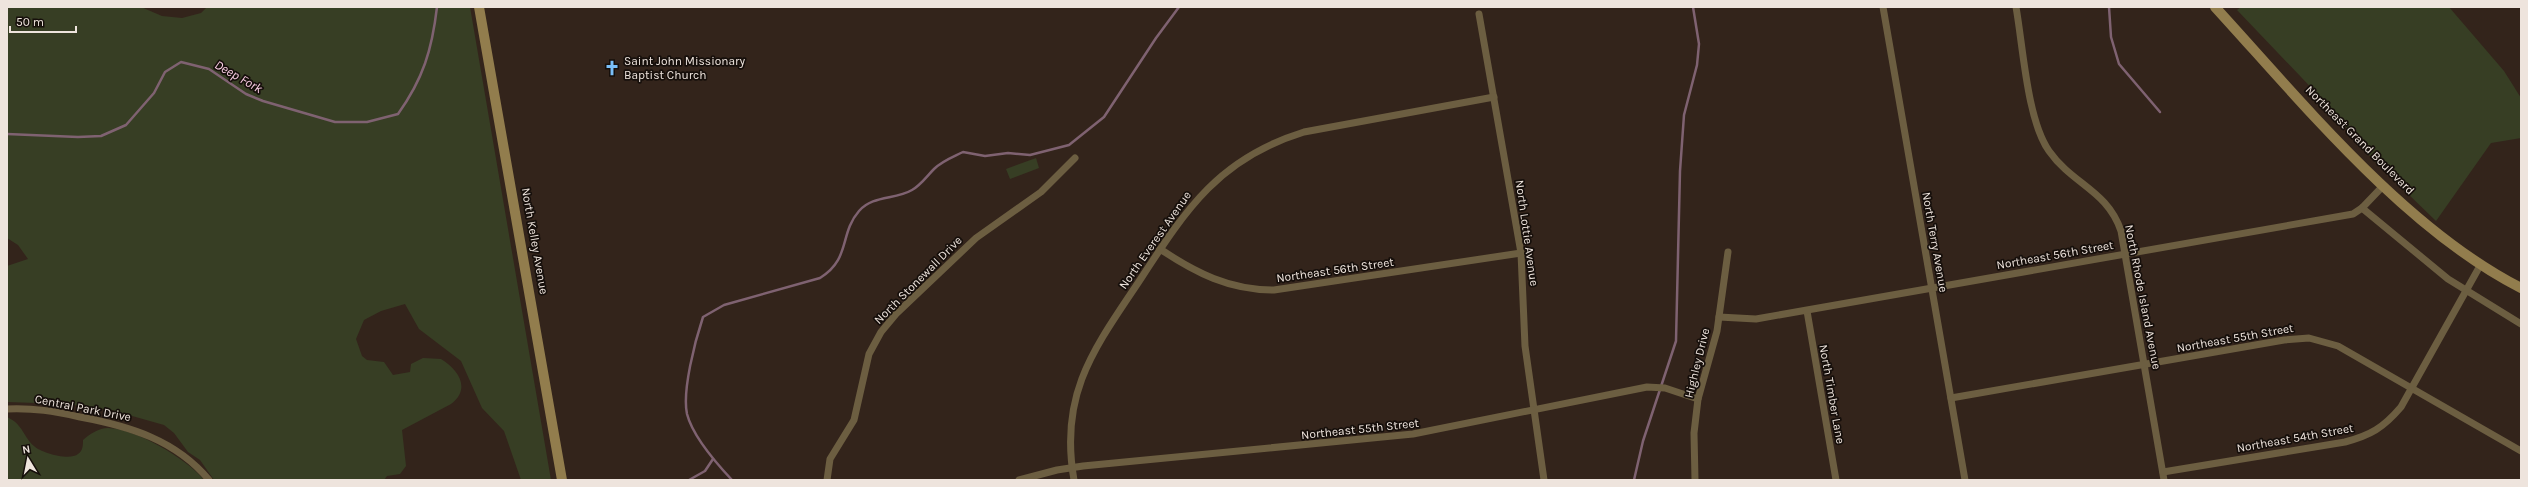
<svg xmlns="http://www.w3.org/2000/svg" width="2528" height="487" viewBox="0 0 2528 487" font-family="Karla,sans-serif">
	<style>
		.green { fill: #373e24 }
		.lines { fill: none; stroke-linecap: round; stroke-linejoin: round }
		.stream { stroke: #7f6271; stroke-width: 2.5 }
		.street { stroke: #6c5e41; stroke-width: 7 }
		.secondary { stroke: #927d4d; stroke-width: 10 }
		.labels { text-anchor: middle; stroke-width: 3.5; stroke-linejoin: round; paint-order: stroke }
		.poi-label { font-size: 12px; fill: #eee4dd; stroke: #160f0b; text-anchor: start }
		.street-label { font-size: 12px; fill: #eee4dd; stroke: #160f0b }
		.water-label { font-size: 13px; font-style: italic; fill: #fccfe6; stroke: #160f0b }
	</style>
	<rect width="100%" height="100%" fill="#33241b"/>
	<g class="green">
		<path d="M7,7h134l21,9 20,2 19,-5 6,-6h263l81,473h-30l-17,-49 -22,-23 -21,-47 -42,-32 -14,-25 -24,7 -17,9 -8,19 6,17 5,4 17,2 9,13 17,-3 1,-8 12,-6 18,1c18,11 30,30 10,45l-49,26 4,36 -6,8 -13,2 -3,4h-170l-14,-20 -12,-8 -14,-19 -10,-8 -53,-15 -45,-6 -59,-2v-136l21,-7 -10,-14 -11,-7z"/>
		<polygon points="2241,7 2449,7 2504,71 2521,98 2521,138 2491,143 2436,221 2374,161 2321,98 2237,10"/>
		<polygon points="1036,158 1039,168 1010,179 1006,169"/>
		<path d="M7,417c16,7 17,21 27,29 7,7 36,15 44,8 5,-3 5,-9 5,-14 7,-6 16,-12 25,-12 28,1 78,30 96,52h-197z"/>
	</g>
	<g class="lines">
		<g class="stream">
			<polyline points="2109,7 2111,37 2119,64 2160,112"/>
			<path d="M7,134l71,3 23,-1 25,-11 28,-32 11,-21 16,-10 28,7 37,25 17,7 72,21h32l31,-8c25,-35 34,-64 39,-107"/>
			<polyline points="689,480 705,471 713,459"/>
			<path d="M732,480c-16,-17 -39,-43 -45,-66 -5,-23 8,-73 16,-97l21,-12 96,-27c31,-19 19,-44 39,-67 14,-16 36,-11 53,-21 9,-5 15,-14 22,-21 8,-8 19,-12 29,-17l22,4 23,-3 22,2 39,-10 35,-28 52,-79 23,-31"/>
			<polyline points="1634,480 1643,441 1676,341 1680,171 1684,115 1697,65 1699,44 1693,7"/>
		</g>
		<g class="street">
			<polyline points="1883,7 1965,480"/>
			<path d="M2016,7c7,39 11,113 33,144 24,34 58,39 72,80l43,249"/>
			<polyline points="1479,14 1521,253 1525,346 1544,480"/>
			<polyline points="2362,208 2448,279 2521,324"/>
			<path d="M1160,249c36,24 69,41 114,41l247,-37"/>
			<polyline points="1807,311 1836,480"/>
			<polyline points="1719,317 1756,319 2353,214 2362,208 2383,186"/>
			<polyline points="1951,398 2284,340 2309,338 2338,346 2521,451"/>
			<path d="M7,409c28,-1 46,2 73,8 49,9 96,23 129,63"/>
			<path d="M2163,472l182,-30c26,-7 38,-14 56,-35l80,-143"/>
			<polyline points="827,480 830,459 854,420 869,354 881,332 896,314 976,238 1041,192 1075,158"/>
			<polyline points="1019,480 1057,470 1083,466 1413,434 1647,387 1665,388 1698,399"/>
			<path d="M1074,480c-15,-85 19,-130 64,-197 47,-72 79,-124 166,-151l190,-35"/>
			<polyline points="1695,480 1694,433 1698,399 1717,331 1728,252"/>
		</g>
		<g class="secondary">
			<polyline points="479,7 562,480"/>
			<path d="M2215,7c87,95 190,222 306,281"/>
		</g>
	</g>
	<defs>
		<symbol id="church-bare" viewBox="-9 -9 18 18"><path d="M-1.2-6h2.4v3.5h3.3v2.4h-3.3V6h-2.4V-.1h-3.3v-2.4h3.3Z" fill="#7abff8" stroke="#160f0b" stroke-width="2.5" paint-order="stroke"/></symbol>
	</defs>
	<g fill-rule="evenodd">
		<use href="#church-bare" x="601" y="57" width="22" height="22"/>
	</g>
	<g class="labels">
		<g class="poi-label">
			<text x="624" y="65">Saint John Missionary<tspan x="624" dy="14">Baptist Church</tspan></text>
		</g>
		<g class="street-label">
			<text transform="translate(2360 140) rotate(45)" y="4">Northeast Grand Boulevard</text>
			<text transform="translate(1527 233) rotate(82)" y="4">North Lottie Avenue</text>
			<text transform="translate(1155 240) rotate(-55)" y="4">North Everest Avenue</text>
			<text transform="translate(535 241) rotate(80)" y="4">North Kelley Avenue</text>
			<text transform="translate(1935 242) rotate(80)" y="4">North Terry Avenue</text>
			<text transform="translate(2055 255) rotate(-10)" y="4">Northeast 56th Street</text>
			<text transform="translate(1335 270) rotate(-8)" y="4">Northeast 56th Street</text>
			<text transform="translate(918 280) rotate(-45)" y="4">North Stonewall Drive</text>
			<text transform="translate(2143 297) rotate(79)" y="4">North Rhode Island Avenue</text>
			<text transform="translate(2235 338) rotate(-10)" y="4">Northeast 55th Street</text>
			<text transform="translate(1697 363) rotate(-76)" y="4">Highley Drive</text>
			<text transform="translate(1832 394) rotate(80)" y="4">North Timber Lane</text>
			<text transform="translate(83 408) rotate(11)" y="4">Central Park Drive</text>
			<text transform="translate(1360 429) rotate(-6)" y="4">Northeast 55th Street</text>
			<text transform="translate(2295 438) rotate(-10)" y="4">Northeast 54th Street</text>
		</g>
		<g class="water-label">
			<text transform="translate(239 76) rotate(30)" y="5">Deep Fork</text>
		</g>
	</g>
	<rect width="2528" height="487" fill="none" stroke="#eee4dd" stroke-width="16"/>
	<g transform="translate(28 459) rotate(350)" stroke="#160f0b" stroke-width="3" paint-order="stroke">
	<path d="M0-3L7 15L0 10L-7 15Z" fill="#eee4dd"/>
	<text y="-6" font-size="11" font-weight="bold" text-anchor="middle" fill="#eee4dd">N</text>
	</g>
	<path d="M10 26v6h66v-6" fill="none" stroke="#eee4dd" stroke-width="2"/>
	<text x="16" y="26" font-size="12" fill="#eee4dd" stroke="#160f0b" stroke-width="3" paint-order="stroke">50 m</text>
</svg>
